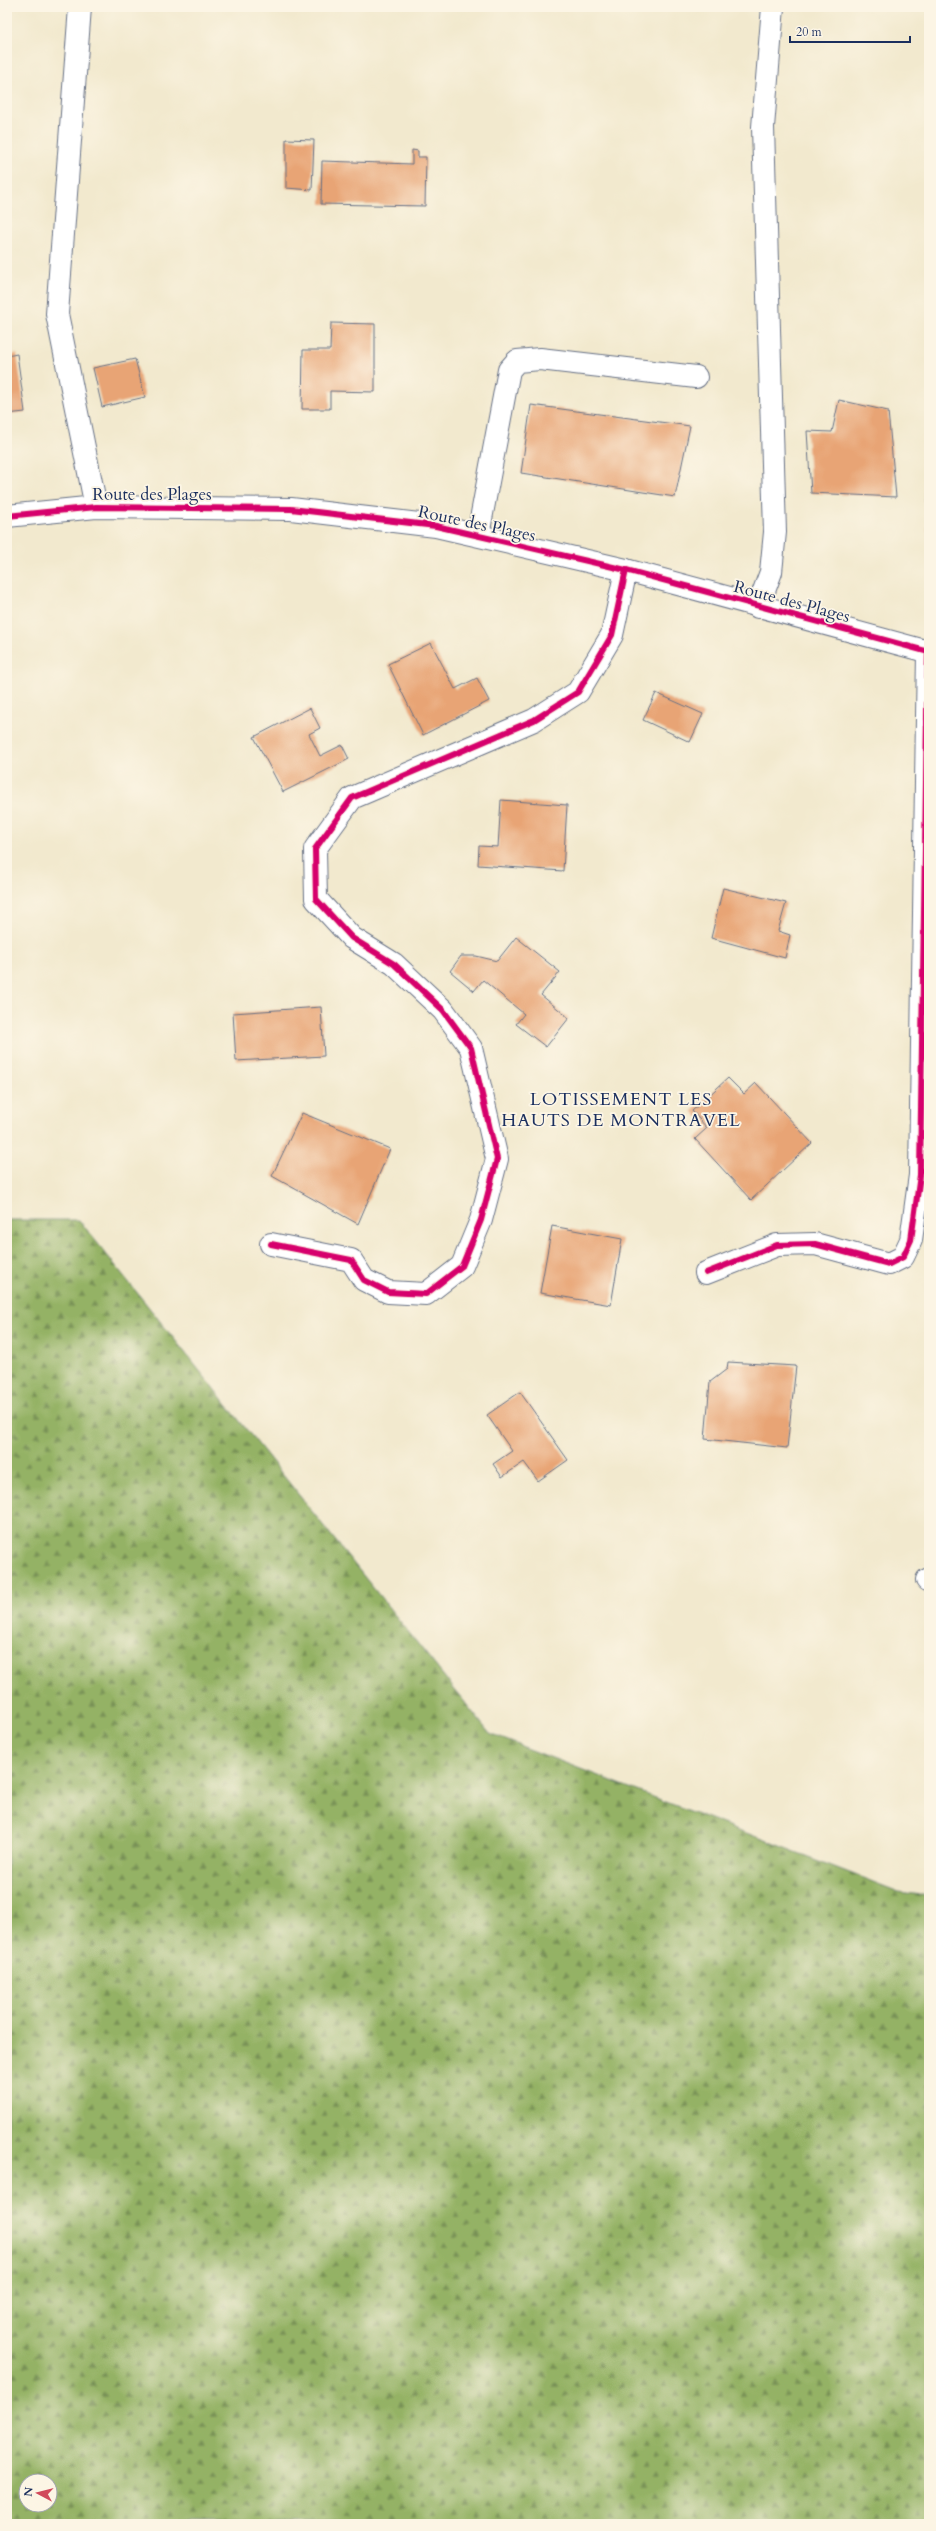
<svg xmlns="http://www.w3.org/2000/svg" width="936" height="2531" viewBox="0 0 936 2531" font-family="Cardo,serif">
	<style>
		.forest { fill: url(#forest-firs); stroke: #587062; fill-rule: evenodd }
		.building { fill: #e8a475 }
		.lines { fill: none; stroke-linecap: round; stroke-linejoin: round }
		.service-casing { stroke: #667085; stroke-width: 24 }
		.minor-casing { stroke: #667085; stroke-width: 24 }
		.tertiary-casing { stroke: #667085; stroke-width: 24 }
		.service { stroke: #fff; stroke-width: 22 }
		.minor { stroke: #fff; stroke-width: 22 }
		.tertiary { stroke: #fff; stroke-width: 22 }
		.cycleway-casing { stroke: #fcf5e5; stroke-width: 8 }
		.cycleway { stroke: #d6006c; stroke-width: 6 }
		.labels { text-anchor: middle; stroke-width: 3.5; stroke-linejoin: round; paint-order: stroke }
		.street-label { font-size: 17px; fill: #1b2f5e; stroke: #fcf5e5 }
		.neighbourhood-label { font-size: 18px; letter-spacing: 1px; fill: #1b2f5e; stroke: #fcf5e5 }
	</style>
	<defs>
		<pattern id="forest-firs" width="22" height="20" patternUnits="userSpaceOnUse"><rect width="22" height="20" fill="#94b265"/><path d="M5 1l3.5 6h-7zM16 11l3.5 6h-7z" fill="#789156"/></pattern>
	</defs>
	<rect width="100%" height="100%" fill="#fcf5e5"/>
	<filter id="ink" filterUnits="userSpaceOnUse"><feTurbulence type="fractalNoise" baseFrequency=".025" numOctaves="2"/><feDisplacementMap in="SourceGraphic" scale="8" xChannelSelector="R" yChannelSelector="G"/><feConvolveMatrix kernelMatrix="1 2 1 2 8 2 1 2 1" color-interpolation-filters="sRGB"/></filter>
	<filter id="wash" filterUnits="userSpaceOnUse"><feTurbulence type="fractalNoise" baseFrequency=".012" numOctaves="4" result="noise"/><feDisplacementMap in="SourceGraphic" scale="16" xChannelSelector="R" yChannelSelector="G"/><feGaussianBlur stdDeviation="0.9" result="paint"/><feColorMatrix in="noise" values="0 0 0 0 0 0 0 0 0 0 0 0 0 0 0 0 0 1.4 0 .05"/><feComposite in="paint" operator="in"/></filter>
	<g filter="url(#wash)">
		<rect width="100%" height="100%" fill="#f2e9ce"/>
		<path class="forest" d="M7,1220h72l411,514 409,158 30,4v628h-922zM26,2481h24v24h-24z"/>
		<g id="blocks">
			<g class="building">
				<polygon points="286,139 314,140 312,190 286,188"/>
				<polygon points="412,150 418,151 418,157 426,157 425,206 321,204 322,161 412,164"/>
				<polygon points="331,323 375,324 375,392 330,391 330,409 302,409 303,350 330,350"/>
				<polygon points="17,354 25,412 7,414 7,356"/>
				<polygon points="135,359 145,397 102,407 93,368"/>
				<polygon points="839,400 888,411 896,497 811,493 807,431 832,432"/>
				<polygon points="531,405 690,426 675,497 521,473"/>
				<polygon points="928,455 929,455 929,531 927,531"/>
				<polygon points="431,643 455,689 477,678 489,701 423,735 388,664"/>
				<polygon points="656,693 703,714 690,742 643,720"/>
				<polygon points="310,708 320,728 309,734 320,756 342,745 349,759 283,792 254,737"/>
				<polygon points="501,800 567,805 563,871 478,865 479,846 498,847"/>
				<polygon points="723,888 786,903 778,931 790,935 785,958 711,938"/>
				<polygon points="516,937 560,972 541,995 569,1018 546,1047 516,1024 524,1014 483,980 474,991 450,971 461,956 476,956 497,961"/>
				<polygon points="321,1007 324,1056 236,1061 233,1013"/>
				<polygon points="728,1078 744,1094 756,1083 812,1143 751,1200 695,1139 707,1128 692,1111"/>
				<polygon points="302,1113 390,1149 358,1224 272,1176"/>
				<polygon points="552,1226 622,1239 611,1305 540,1293"/>
				<polygon points="728,1362 796,1366 787,1448 705,1439 710,1382 727,1369"/>
				<polygon points="520,1392 568,1460 538,1481 524,1462 502,1477 493,1464 512,1451 487,1415"/>
			</g>
		</g>
	</g>
	<g filter="url(#ink)">
		<use href="#blocks" fill-opacity="0" stroke="#667085" stroke-width="1"/>
		<g class="lines">
			<defs>
				<g id="service">
					<polyline points="478,535 509,370 517,361 540,359 696,377"/>
					<polyline points="758,607 771,572 775,532 763,127 773,7"/>
				</g>
				<g id="minor">
					<polyline points="80,7 57,314 96,507"/>
					<polyline points="271,1244 351,1260 364,1280 388,1292 426,1294 462,1266 481,1220 497,1159 471,1048 443,1010 394,964 352,938 316,899 315,849 352,798 534,720 578,692 612,635 626,570"/>
					<polyline points="706,1273 777,1245 815,1244 889,1264 903,1257 911,1240 920,1175 928,652"/>
					<polyline points="927,1580 929,1579"/>
				</g>
				<polyline id="tertiary" points="7,516 96,507 291,509 436,526 626,570 929,652"/>
			</defs>
			<use href="#service" class="service-casing"/>
			<use href="#minor" class="minor-casing"/>
			<use href="#tertiary" class="tertiary-casing"/>
			<use href="#service" class="service"/>
			<use href="#minor" class="minor"/>
			<use href="#tertiary" class="tertiary"/>
			<defs>
				<g id="cycleway">
					<polyline points="7,516 96,507 291,509 436,526 626,570 929,652"/>
					<polyline points="271,1244 351,1260 364,1280 388,1292 426,1294 462,1266 481,1220 497,1159 471,1048 443,1010 394,964 352,938 316,899 315,849 352,798 534,720 578,692 612,635 626,570"/>
					<polyline points="706,1273 777,1245 815,1244 889,1264 903,1257 911,1240 920,1175 928,652"/>
				</g>
			</defs>
			<use href="#cycleway" class="cycleway-casing"/>
			<use href="#cycleway" class="cycleway"/>
		</g>
	</g>
	<g class="labels">
		<g class="street-label">
			<text x="152" y="500">Route des Plages</text>
			<text transform="translate(477 523) rotate(12)" y="6">Route des Plages</text>
			<text transform="translate(792 601) rotate(15)" y="6">Route des Plages</text>
		</g>
		<g class="neighbourhood-label">
			<text x="621" y="1105">LOTISSEMENT LES<tspan x="621" dy="21">HAUTS DE MONTRAVEL</tspan></text>
		</g>
	</g>
	<rect width="936" height="2531" fill="none" stroke="#fcf5e5" stroke-width="24"/>
	<g transform="translate(38 2493) rotate(277)"><circle r="19" fill="#fcf5e5" stroke="#a2a6af"/>
	<path d="M0-3L7 15L0 10L-7 15Z" fill="#d1495b"/>
	<text y="-6" font-size="11" font-weight="bold" text-anchor="middle" fill="#1b2f5e">N</text>
	</g>
	<path d="M790 36v6h120v-6" fill="none" stroke="#1b2f5e" stroke-width="2"/>
	<text x="796" y="36" font-size="12" fill="#1b2f5e" stroke="#fcf5e5" stroke-width="3" paint-order="stroke">20 m</text>
</svg>
